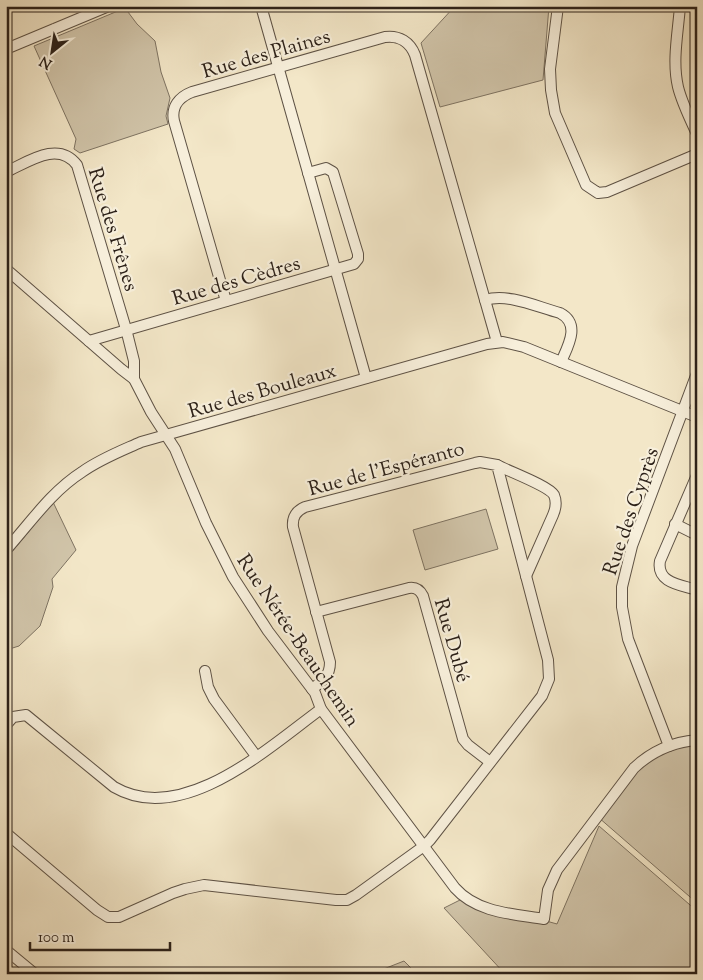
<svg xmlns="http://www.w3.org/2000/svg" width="703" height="980" viewBox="0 0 703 980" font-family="'Sorts Mill Goudy',serif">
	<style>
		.green { fill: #d1c5aa; stroke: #7e7362 }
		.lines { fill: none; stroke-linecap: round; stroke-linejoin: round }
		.minor-casing { stroke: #5e5245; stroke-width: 12 }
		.minor { stroke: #f7efdb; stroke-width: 10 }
		.labels { text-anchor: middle; stroke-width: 4.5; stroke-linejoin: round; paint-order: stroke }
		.street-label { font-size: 20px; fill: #2c2119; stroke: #f7efdb }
	</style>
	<rect width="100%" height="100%" fill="#f3e7c8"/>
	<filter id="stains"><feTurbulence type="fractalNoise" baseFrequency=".004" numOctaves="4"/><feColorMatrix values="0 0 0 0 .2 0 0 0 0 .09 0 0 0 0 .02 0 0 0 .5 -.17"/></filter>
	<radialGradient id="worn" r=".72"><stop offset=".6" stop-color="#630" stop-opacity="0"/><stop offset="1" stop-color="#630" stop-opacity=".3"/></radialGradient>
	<g class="green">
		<polygon points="455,6 549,6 543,80 440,107 421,43"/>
		<polygon points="125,8 137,24 155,41 161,72 170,98 166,116 168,124 80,153 74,149 76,139 34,46"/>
		<polygon points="53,502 76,550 52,579 53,587 40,626 19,646 6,650 6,559"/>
		<polygon points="486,509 498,549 425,570 413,530"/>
		<polygon points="670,741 697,741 697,903 598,817 627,777"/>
		<polygon points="599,826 697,911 697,974 505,974 444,908 464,898 557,924"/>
		<polygon points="404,961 417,974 373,974 376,972"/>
	</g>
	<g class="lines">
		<defs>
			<g id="minor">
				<polyline points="261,6 366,378"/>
				<polyline points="558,6 550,69 551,90 555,113 586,185 598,193 607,192 697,154"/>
				<path d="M680,6c-2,27 -8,55 -2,81 4,16 12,32 19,47"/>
				<polyline points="6,49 109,6"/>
				<path d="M6,172c22,-10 52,-32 71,-7l49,164 8,32v18"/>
				<path d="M6,269l115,100 13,10 17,33 24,37 31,74 27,54 35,54 47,62 6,16 134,179c22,25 59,26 89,31l4,-29 9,-20 77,-102c18,-17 39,-26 63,-28"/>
				<path d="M485,300c24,-7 52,7 75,13 21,11 8,33 1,49"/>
				<path d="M226,301l-52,-180c-3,-14 5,-24 18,-29l193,-55c14,-2 25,5 30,18l82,287"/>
				<polyline points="89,341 354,264 358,259 358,254 333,172 326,168 308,173"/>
				<path d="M497,465c11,6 52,21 57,30 3,7 2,13 -1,20l-27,61"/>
				<path d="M697,475l-37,86c-4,22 21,24 37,29"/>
				<polyline points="675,524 697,535"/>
				<path d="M6,550c24,-27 46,-59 76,-78 18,-13 39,-21 59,-30l346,-98 16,-2 21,5 173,70"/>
				<path d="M316,612l93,-24c7,-1 11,2 14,8l40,143 5,6 22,17"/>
				<polyline points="205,671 208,687 214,699 256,756"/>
				<path d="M6,725l7,-8 13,-2 88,72c68,40 154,-39 207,-78"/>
				<polyline points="669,746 628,639 622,607 622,587 632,546 697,373"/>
				<path d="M6,833l91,77 11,7h11l54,-24 12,-4 19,-4 132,15h11l9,-5 68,-49 6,-6 112,-144 7,-17 -1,-19 -51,-195 -17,-3 -5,1 -170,44c-9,4 -13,10 -12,20l37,135c0,14 -7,19 -18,27"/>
				<polyline points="6,950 35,974"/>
			</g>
		</defs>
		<use href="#minor" class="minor-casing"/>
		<use href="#minor" class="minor"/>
	</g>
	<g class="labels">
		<g class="street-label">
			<text transform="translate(266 53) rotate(-16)" y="7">Rue des Plaines</text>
			<text transform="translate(114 229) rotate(73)" y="7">Rue des Frênes</text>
			<text transform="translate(236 280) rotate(-16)" y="7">Rue des Cèdres</text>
			<text transform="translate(262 390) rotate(-16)" y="7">Rue des Bouleaux</text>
			<text transform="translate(386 468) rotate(-15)" y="7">Rue de l'Espéranto</text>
			<text transform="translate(630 511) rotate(-71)" y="7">Rue des Cyprès</text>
			<text transform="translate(299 640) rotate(56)" y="7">Rue Nérée-Beauchemin</text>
			<text transform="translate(453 640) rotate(74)" y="7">Rue Dubé</text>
		</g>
	</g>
	<rect width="703" height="980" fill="none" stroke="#f3e7c8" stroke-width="25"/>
	<rect x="8" y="8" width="688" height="965" fill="none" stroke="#2c2119" stroke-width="2.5"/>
	<rect x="12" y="12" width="678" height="955" fill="none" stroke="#2c2119"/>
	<g transform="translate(52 52) rotate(210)" stroke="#f7efdb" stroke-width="4" paint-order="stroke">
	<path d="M0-4L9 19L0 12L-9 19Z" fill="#2c2119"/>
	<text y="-8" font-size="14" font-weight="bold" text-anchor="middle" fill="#2c2119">N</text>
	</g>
	<path d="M30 942v8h140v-8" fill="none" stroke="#2c2119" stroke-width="2.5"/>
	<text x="38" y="942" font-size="15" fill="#2c2119" stroke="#f7efdb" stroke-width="4" paint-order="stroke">100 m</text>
	<rect width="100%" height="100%" filter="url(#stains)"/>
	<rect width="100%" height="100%" fill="url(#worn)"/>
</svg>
